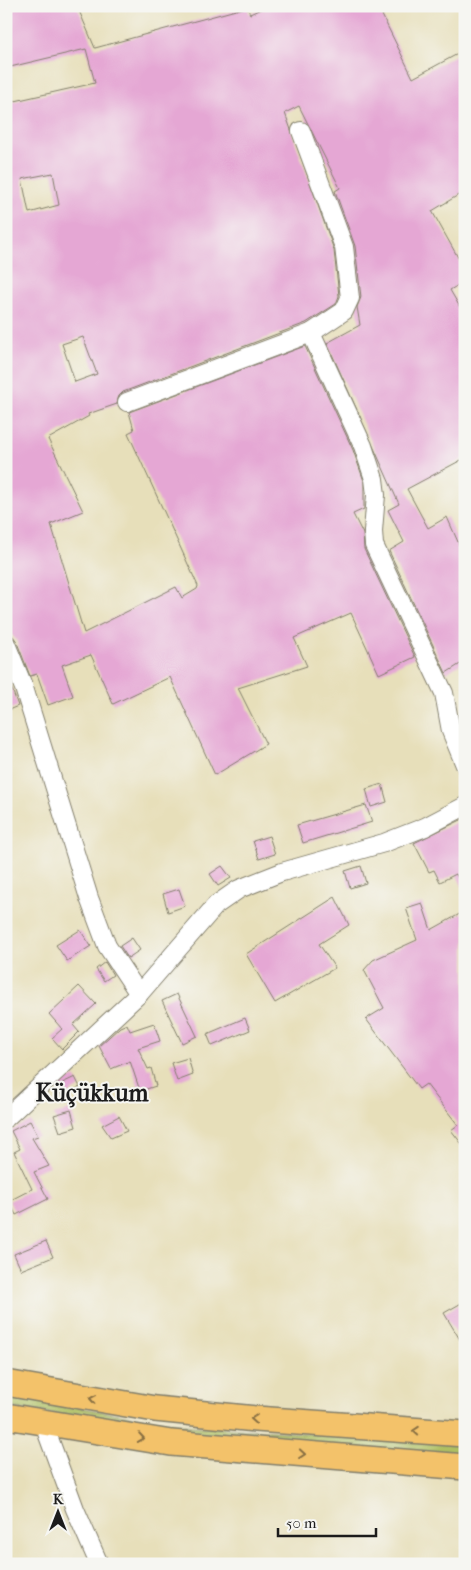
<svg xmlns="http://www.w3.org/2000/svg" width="471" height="1570" viewBox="0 0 471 1570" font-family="'IM FELL French Canon',serif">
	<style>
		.green { fill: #aebf62; stroke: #656e3f }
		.building { fill: #e5a7d4; fill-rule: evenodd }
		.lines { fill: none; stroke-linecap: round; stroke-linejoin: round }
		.minor-casing { stroke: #827e6b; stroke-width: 20 }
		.highway-casing { stroke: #827e6b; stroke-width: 28 }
		.minor { stroke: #fff; stroke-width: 18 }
		.highway { stroke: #f3c26a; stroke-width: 25 }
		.oneway { stroke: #886f43 }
		.labels { text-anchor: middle; stroke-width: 4; stroke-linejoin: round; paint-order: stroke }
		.district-label { font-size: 24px; font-weight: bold; fill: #1c1c1c; stroke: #f6f6f2 }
	</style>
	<rect width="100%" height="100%" fill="#f6f6f2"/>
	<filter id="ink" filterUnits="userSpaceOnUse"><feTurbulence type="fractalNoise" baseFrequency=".02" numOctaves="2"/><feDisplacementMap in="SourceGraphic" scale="10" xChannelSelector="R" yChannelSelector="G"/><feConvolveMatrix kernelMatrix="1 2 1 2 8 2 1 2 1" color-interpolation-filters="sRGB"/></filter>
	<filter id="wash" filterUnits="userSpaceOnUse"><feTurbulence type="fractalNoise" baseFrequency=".0096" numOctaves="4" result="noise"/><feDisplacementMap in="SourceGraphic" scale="20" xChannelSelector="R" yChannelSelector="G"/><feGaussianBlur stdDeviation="1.12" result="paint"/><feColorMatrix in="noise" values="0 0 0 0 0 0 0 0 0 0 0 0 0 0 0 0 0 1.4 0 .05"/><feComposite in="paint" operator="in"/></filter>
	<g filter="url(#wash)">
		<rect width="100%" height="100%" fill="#e7dfba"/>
		<polygon class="green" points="6,1395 189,1426 465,1443 465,1459 256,1444 6,1407"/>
		<g id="blocks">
			<g class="building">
				<path d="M6,6h71l18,42 152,-41 3,7 17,-8h130l-15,9 31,63 52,-28v141l-33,20 33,59v11l-15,9 11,19 4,-2v151l-58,31 21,39 19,-11 15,34 3,-2v112l-19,12 -57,-122 15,-9 -16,-32 11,-6 -72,-161 33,-18 -3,-18 4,-10 -6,-51 -20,-55 5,-3 -41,-82 -14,7 49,137 5,46 -3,8 -30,19 -183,69 -4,4 -2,8 -29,10 1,2 -41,23 35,72 -32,13 33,109 92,-46 6,11 15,-9 1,-3 -70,-153 6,-3 -5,-18 176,-66 48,104 11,31v28l-11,5 10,20 1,15 51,108 -36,17 -28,-61 -57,25 13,28 -69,22 28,56 -51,31 -45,-98 -57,27 -22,-49 -29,10 11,31 -25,9 -11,-31 -7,2 -14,-36 -4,-5 -6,-1v-531l89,-20 -9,-34 -80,19zM53,173l6,32 -30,8 -7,-34zM83,337l14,37 -22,8 -13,-38z"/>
				<polygon points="6,673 18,706 6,711"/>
				<polygon points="382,784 387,802 371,807 366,789"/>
				<polygon points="366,805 372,822 303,843 297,825"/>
				<polygon points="465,818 465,891 456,874 440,882 434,870 429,872 414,843"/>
				<polygon points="269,836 275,854 259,859 253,841"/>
				<polygon points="222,866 231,878 218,886 210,874"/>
				<polygon points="361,866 366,883 350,888 345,871"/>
				<polygon points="179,889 185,906 168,912 163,894"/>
				<polygon points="335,897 349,925 319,944 335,968 275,1003 246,954"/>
				<polygon points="422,903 431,930 465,911 465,1148 451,1130 458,1125 426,1084 419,1089 366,1019 384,1008 364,970 373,960 417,940 406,908"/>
				<polygon points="80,930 91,946 67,961 56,945"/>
				<polygon points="132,938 140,950 128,958 120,946"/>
				<polygon points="105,962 113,975 104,981 96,969"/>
				<polygon points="79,986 96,1004 73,1025 79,1032 62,1049 52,1038 62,1029 49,1014"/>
				<polygon points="177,994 197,1036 182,1043 162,1001"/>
				<polygon points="245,1018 250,1030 212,1046 207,1034"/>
				<polygon points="154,1023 160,1041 138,1048 148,1069 151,1068 156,1086 140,1091 130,1061 111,1069 99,1046 120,1027 127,1024 130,1031"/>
				<polygon points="188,1058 193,1075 177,1081 171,1063"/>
				<polygon points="75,1077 80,1087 62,1097 56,1086"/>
				<polygon points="71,1110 76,1127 60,1132 54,1115"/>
				<polygon points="119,1116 127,1131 111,1138 102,1125"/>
				<polygon points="30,1121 38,1136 32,1138 49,1166 34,1172 48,1199 16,1215 9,1201 32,1189 14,1152 20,1149 11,1131"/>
				<polygon points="46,1241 53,1257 21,1270 14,1254"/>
				<polygon points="465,1301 465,1348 444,1313"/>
			</g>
		</g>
	</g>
	<g filter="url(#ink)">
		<use href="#blocks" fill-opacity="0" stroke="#827e6b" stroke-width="1"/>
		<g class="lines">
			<defs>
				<g id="minor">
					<polyline points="311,333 363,446 374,479 376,495 373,531 374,545 444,693 451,731 465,765"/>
					<polyline points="127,402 311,333 344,311 350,298 344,247 301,131"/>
					<polyline points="6,644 24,688 89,898 107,946 139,994"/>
					<polyline points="6,1118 139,994 216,905 239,889 282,872 384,843 425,827 465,806"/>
					<polyline points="43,1422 75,1509 99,1564"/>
				</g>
				<g id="highway">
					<polyline points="6,1383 155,1409 256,1419 465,1434"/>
					<polyline points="6,1416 171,1443 465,1467"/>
				</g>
			</defs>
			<use href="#minor" class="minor-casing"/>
			<use href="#highway" class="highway-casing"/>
			<use href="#minor" class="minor"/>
			<use href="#highway" class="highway"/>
		</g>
		<defs><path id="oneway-chevron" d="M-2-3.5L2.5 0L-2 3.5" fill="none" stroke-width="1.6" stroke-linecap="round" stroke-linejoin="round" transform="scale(1.25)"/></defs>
		<g class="oneway">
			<use href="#oneway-chevron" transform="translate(93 1399) rotate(-170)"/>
			<use href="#oneway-chevron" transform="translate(254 1419) rotate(-175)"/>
			<use href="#oneway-chevron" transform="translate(416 1431) rotate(-176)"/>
			<use href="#oneway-chevron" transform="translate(141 1438) rotate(9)"/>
			<use href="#oneway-chevron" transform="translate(302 1454) rotate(5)"/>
		</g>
	</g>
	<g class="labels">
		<g class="district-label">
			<text x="92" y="1101">Küçükkum</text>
		</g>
	</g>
	<rect width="471" height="1570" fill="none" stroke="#f6f6f2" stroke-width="25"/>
	<g transform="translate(58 1512)" stroke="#f6f6f2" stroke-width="4" paint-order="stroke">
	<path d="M0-4L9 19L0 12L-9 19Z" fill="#1c1c1c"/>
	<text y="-8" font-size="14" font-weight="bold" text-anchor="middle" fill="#1c1c1c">K</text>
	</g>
	<path d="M278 1528v8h98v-8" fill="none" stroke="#1c1c1c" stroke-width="2.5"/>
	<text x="286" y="1528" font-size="15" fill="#1c1c1c" stroke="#f6f6f2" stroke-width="4" paint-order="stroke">50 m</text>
</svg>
